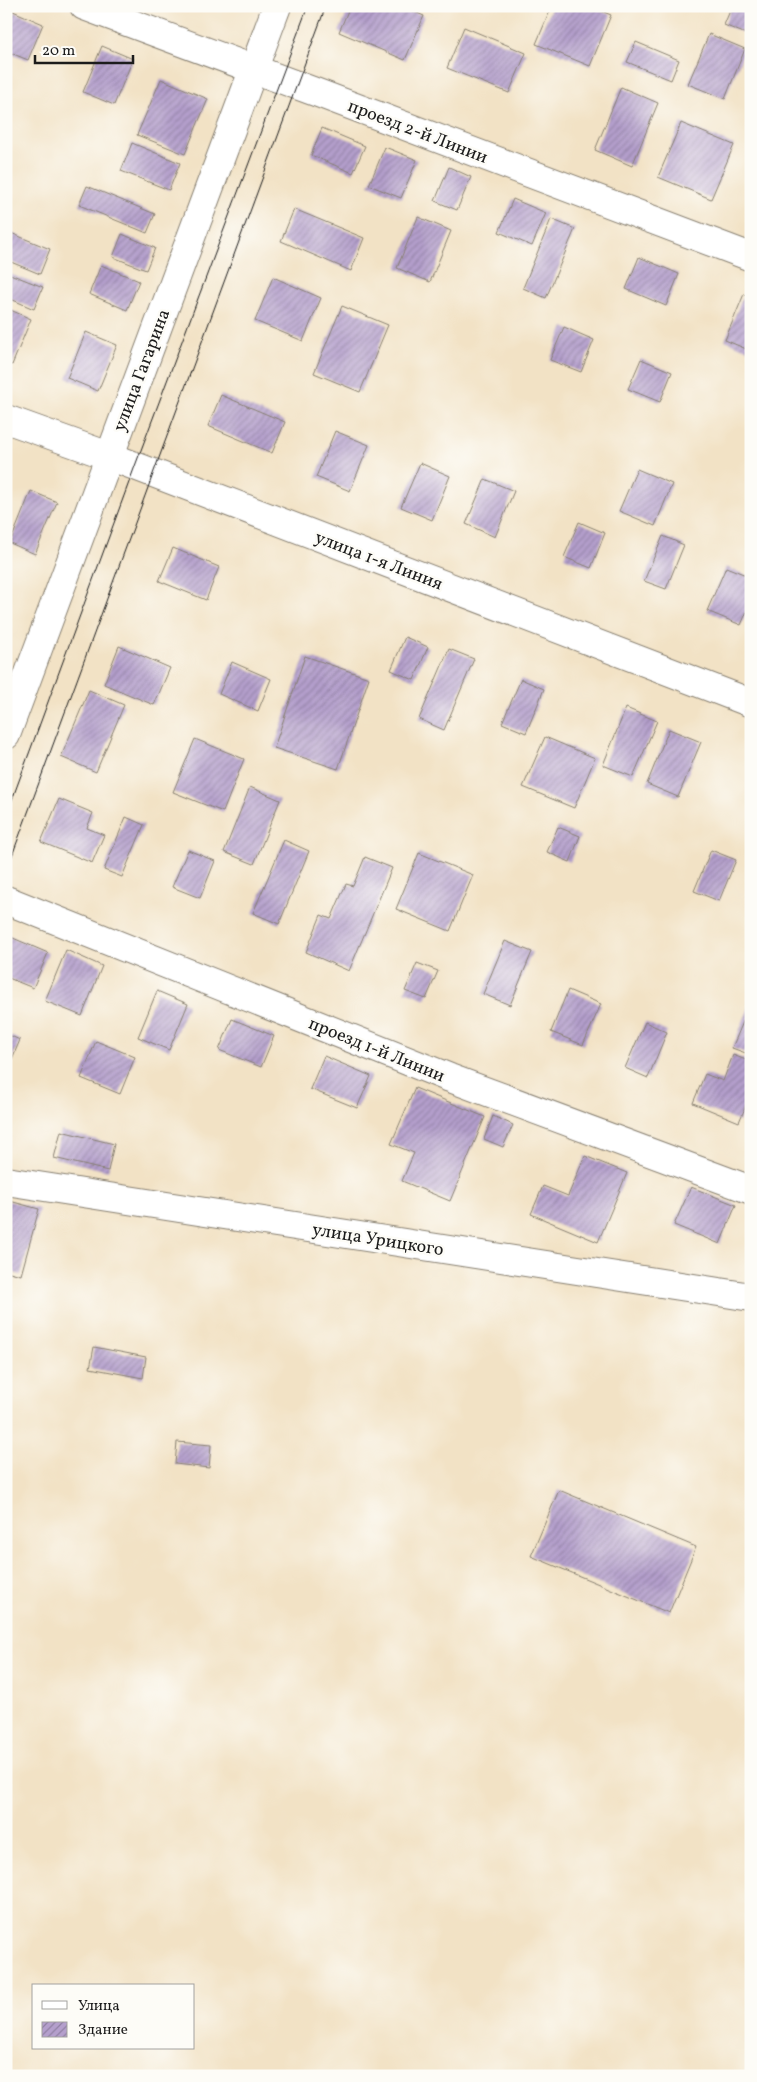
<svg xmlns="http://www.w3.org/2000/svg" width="757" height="2082" viewBox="0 0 757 2082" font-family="Vollkorn,serif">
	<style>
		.building { fill: url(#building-hatch) }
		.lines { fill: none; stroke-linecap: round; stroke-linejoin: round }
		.street-casing { stroke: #877f70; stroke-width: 30 }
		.street { stroke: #fff; stroke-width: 28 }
		.tram { stroke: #1c1c1c; stroke-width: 1 }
		.labels { text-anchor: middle; stroke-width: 5; stroke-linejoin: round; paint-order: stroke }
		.street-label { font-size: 18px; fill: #1c1c1c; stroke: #fdfcf7 }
	</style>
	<defs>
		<pattern id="building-hatch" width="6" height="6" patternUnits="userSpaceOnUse" patternTransform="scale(1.25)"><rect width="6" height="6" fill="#b49fcc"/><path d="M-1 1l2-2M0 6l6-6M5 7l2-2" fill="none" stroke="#9281a5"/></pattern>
	</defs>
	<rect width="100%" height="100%" fill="#fdfcf7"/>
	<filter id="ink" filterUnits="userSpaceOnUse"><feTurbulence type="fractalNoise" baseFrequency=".02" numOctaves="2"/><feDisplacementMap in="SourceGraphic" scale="10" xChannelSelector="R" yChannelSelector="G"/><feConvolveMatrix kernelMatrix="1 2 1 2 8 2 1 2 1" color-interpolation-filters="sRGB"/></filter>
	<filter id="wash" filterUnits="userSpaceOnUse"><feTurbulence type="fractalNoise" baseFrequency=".0096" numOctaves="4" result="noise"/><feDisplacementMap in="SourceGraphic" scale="20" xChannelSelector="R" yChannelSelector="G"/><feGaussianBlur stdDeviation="1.12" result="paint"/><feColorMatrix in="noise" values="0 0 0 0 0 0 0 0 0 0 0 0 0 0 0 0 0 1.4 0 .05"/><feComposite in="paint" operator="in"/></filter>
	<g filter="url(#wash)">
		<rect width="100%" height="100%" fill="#f2e2c5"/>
		<g id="blocks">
			<g class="building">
				<polygon points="350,6 401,6 424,16 405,60 339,32"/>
				<polygon points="552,6 589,6 611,15 590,66 536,44"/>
				<polygon points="732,6 751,6 751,36 724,25"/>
				<polygon points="6,8 43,24 28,60 6,51"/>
				<polygon points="464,27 526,53 509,93 447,68"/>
				<polygon points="709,34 745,49 725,99 688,84"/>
				<polygon points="636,42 679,60 671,80 627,62"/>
				<polygon points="102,46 133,59 114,105 83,92"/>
				<polygon points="161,79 208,99 185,154 137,135"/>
				<polygon points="621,87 658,103 632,166 595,150"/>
				<polygon points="681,123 734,145 711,199 658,177"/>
				<polygon points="322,128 365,146 353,173 311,155"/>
				<polygon points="132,143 180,163 169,190 121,171"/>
				<polygon points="385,147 417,160 401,198 369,185"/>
				<polygon points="449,167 471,177 457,210 435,201"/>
				<polygon points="87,186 155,214 147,233 79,205"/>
				<polygon points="513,199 546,213 532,246 499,232"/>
				<polygon points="294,209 364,238 351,271 281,241"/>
				<polygon points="418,217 451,231 430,282 397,268"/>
				<polygon points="551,219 575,229 546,298 523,288"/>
				<polygon points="6,231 50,249 40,274 6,260"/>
				<polygon points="122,234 155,248 146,270 113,257"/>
				<polygon points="639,257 679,274 666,306 626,289"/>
				<polygon points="101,265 139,281 127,310 89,294"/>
				<polygon points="10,274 43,287 34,309 6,297 6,282"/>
				<polygon points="273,277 321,298 303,341 255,321"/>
				<polygon points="744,294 751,296 751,351 725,340"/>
				<polygon points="342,306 388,325 360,392 314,373"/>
				<polygon points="6,308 31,319 12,365 6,363"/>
				<polygon points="564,327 594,340 581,372 550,360"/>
				<polygon points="86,332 117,345 98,391 67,378"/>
				<polygon points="641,359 672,372 660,402 628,389"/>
				<polygon points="221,395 285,422 272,453 208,426"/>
				<polygon points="335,431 369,445 350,491 316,477"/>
				<polygon points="420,463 450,476 432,520 401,507"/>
				<polygon points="637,469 672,484 655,526 619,511"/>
				<polygon points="485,479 514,491 495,537 466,524"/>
				<polygon points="31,491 57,502 35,554 10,543"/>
				<polygon points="579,522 605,533 591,568 564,557"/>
				<polygon points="663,536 684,545 666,589 644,581"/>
				<polygon points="173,548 219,567 206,600 159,581"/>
				<polygon points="726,567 751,577 751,602 741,625 707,611"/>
				<polygon points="405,637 428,647 414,680 391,670"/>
				<polygon points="119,646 170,668 154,705 104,684"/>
				<polygon points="449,649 474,659 444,730 419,719"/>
				<polygon points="305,656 369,678 338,769 274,748"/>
				<polygon points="232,662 271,679 258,711 219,694"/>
				<polygon points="521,679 544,689 526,733 502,723"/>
				<polygon points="89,690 124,705 96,772 61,757"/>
				<polygon points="626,708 657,721 633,777 603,765"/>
				<polygon points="669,729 701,742 678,797 647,784"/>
				<polygon points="545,737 595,758 574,808 523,787"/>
				<polygon points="195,739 244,759 223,812 173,792"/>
				<polygon points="250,787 280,800 254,864 224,852"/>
				<polygon points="59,799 93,813 87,828 104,835 92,863 41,842"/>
				<polygon points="126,817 144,825 122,877 104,870"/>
				<polygon points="558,827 580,836 570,862 547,852"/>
				<polygon points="284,840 309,851 279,924 253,913"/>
				<polygon points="188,850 215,861 200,898 172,887"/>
				<polygon points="711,850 736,860 719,901 694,891"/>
				<polygon points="419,853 473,875 450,931 396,909"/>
				<polygon points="365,857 392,868 349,971 306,952 321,915 331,919 346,884 353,886"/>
				<polygon points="6,935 48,953 33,988 6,977"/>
				<polygon points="505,941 532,952 510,1005 483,994"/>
				<polygon points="66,950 102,966 82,1016 45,1001"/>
				<polygon points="417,963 438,971 426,999 405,991"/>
				<polygon points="568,990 601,1004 583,1045 551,1032"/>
				<polygon points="157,991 188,1004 169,1050 138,1037"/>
				<polygon points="751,1003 751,1055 732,1048"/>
				<polygon points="232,1019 274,1036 261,1067 219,1050"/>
				<polygon points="645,1022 667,1032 648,1078 625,1068"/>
				<polygon points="6,1034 20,1040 6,1073"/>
				<polygon points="96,1041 135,1057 120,1094 81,1078"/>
				<polygon points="733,1055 751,1062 751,1094 739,1122 693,1103 705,1074 723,1081"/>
				<polygon points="324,1056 371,1076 357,1108 310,1089"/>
				<polygon points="415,1088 485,1117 450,1201 402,1181 414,1153 391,1144"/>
				<polygon points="493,1116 513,1125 503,1147 484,1139"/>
				<polygon points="61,1131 114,1144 108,1171 54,1158"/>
				<polygon points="585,1156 627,1173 598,1242 531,1214 543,1186 568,1196"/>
				<polygon points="691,1187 736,1205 720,1244 674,1225"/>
				<polygon points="6,1200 39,1209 21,1275 6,1271"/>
				<polygon points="94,1347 146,1357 143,1378 90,1368"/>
				<polygon points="177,1442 211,1445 209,1468 175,1464"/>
				<polygon points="559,1490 696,1547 669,1613 531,1556"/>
			</g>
		</g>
	</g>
	<g filter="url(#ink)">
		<use href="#blocks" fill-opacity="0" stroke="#877f70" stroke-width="1"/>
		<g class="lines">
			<defs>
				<g id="street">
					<polyline points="84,6 318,93 751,257"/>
					<polyline points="6,419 109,456 751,703"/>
					<polyline points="6,735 277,6"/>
					<polyline points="6,900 450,1078 751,1190"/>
					<polyline points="6,1181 751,1297"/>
				</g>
			</defs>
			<use href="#street" class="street-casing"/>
			<use href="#street" class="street"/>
			<g class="tram">
				<polyline points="6,816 135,466 308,6"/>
				<polyline points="6,872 326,6"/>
			</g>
		</g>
	</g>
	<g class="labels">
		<g class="street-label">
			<text transform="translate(418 131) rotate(21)" y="6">проезд 2-й Линии</text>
			<text transform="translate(141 370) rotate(-69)" y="6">улица Гагарина</text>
			<text transform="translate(379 560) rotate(21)" y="6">улица 1-я Линия</text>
			<text transform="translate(377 1049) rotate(22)" y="6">проезд 1-й Линии</text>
			<text transform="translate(378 1239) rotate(9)" y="6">улица Урицкого</text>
		</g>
	</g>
	<rect width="757" height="2082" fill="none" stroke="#fdfcf7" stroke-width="25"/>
	<rect x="32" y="1984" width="162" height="65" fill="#fdfcf7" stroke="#a3a29f"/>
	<rect x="42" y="2001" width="25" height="8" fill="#ffffff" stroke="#a3a29f"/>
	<text x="78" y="2010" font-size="15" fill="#1c1c1c">Улица</text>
	<rect x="42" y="2022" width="25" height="15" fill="url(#building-hatch)" stroke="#a3a29f"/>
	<text x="78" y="2034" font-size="15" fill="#1c1c1c">Здание</text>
	<path d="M35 55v8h98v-8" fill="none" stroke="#1c1c1c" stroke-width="2.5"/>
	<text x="42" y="55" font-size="15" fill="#1c1c1c" stroke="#fdfcf7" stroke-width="4" paint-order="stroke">20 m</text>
</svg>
